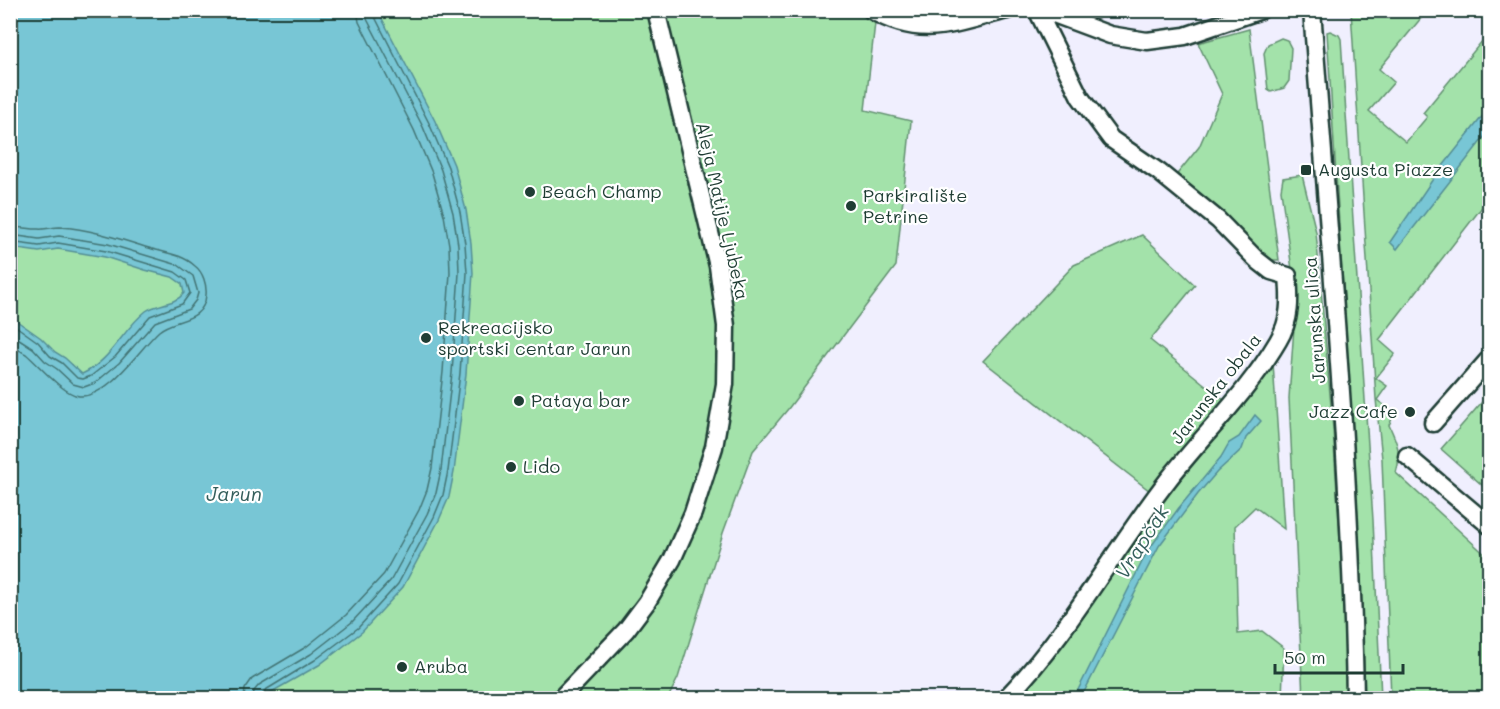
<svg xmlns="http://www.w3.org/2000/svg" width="1500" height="709" viewBox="0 0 1500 709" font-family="Mali,sans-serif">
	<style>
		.green { fill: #a3e2aa; stroke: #61906f; stroke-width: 1.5 }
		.water { fill: #78c6d5; stroke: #548f95; stroke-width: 1.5 }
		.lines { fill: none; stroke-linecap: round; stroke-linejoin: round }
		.shore { stroke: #437474; stroke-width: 1.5 }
		.minor-casing { stroke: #1f3d34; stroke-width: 21 }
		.minor { stroke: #fff; stroke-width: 16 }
		.poi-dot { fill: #1f3d34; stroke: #fff; stroke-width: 2 }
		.labels { text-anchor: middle; stroke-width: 4.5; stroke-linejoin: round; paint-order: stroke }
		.poi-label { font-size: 18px; fill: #1f3d34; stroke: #fff; text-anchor: start }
		.street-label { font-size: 18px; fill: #1f3d34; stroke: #fff }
		.water-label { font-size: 20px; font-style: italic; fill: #355f5c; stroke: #fff }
	</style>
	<rect width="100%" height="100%" fill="#f0effe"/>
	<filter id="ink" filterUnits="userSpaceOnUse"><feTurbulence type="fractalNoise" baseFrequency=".0167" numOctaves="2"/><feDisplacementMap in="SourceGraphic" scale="12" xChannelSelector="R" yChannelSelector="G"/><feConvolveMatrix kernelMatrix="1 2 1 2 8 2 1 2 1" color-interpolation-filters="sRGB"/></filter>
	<g filter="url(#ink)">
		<g class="green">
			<polygon points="859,10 875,23 865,110 911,121 896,266 788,409 753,451 723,533 678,678 668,698 11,698 10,11"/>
			<path d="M1351,11h76l-48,58 15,13 -25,29 37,31 21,-25 -4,-4 64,-78 2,2v161l-110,142 16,14 -19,24 11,8 -10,14 18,13 -6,12c8,17 13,29 7,48l93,85v140h-98l-9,-239 -6,-60z"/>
			<polygon points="1249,29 1279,260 1270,260 1174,178 1199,147 1222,94 1198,43"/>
			<polygon points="1330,31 1339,35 1341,39 1373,520 1381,698 1365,698 1360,559 1327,32"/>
			<polygon points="1281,38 1287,40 1291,48 1289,81 1284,88 1271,92 1268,90 1264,53 1268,44"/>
			<polygon points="1302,175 1316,232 1333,429 1347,649 1346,698 1303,698 1289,398 1295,313 1293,277 1281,190 1283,178"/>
			<polygon points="1142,235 1195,285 1150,340 1224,400 1150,491 983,361 1074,265"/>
			<polygon points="1273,363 1284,529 1255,507 1235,526 1238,634 1262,631 1284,648 1282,698 1016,698 1166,488"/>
			<polygon points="1489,394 1489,491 1441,449"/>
		</g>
		<g class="water">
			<path d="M11,10l367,1 57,110 19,44 12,45 5,33 2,30 -7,101 -12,98 -5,25 -10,23 -36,67 -41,45 -43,33 -58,33 -250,-1v-384l6,8 24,17 14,14 10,6 17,16c29,-13 40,-44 64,-63 11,-8 29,-6 38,-18l-2,-9 -10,-7 -27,-7 -40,-13 -47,-8 -19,3 -21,-3 -7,4z"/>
			<polygon points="1489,108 1489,131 1397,249 1390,242 1435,176"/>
			<polygon points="1255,415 1261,421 1246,438 1242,449 1217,472 1198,494 1159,546 1081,698 1074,698 1147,552 1178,509 1221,457 1229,443 1239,437"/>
		</g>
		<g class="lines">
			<g class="shore">
				<path d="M10,228c10,-2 18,1 28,1 7,1 15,-2 22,-2 31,2 60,12 89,21 17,5 33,6 46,18 8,6 12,19 11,29 -2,28 -32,23 -47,36 -19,17 -51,68 -80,65 -16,-2 -40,-31 -53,-42 -5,-3 -11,-6 -16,-10"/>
				<polyline points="10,238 18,236 39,239 59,236 108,244 178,265 193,276 198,293 196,300 189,309 155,322 119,363 95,383 84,387 73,384 57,369 45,361 33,348 10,333"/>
				<polyline points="10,246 17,243 39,246 58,243 106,251 175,272 186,280 190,293 182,304 150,316 115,357 91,376 83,379 77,378 62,363 50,356 38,342 10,322"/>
				<polyline points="244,698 245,689 252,679 306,647 346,615 384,574 419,510 427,490 432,468 443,372 450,273 449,245 444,215 432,173 414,130 359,22 357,10"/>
				<polyline points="253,698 254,691 259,685 311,654 352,622 391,580 427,514 436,493 441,470 452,373 459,273 458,245 453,213 441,170 423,127 367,19 366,10"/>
				<polyline points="261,698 264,691 315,660 358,628 398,584 434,517 443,495 448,471 460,373 467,273 465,244 460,212 448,167 429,123 374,15 373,10"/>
			</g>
			<defs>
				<g id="minor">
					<path d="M871,10c51,30 84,13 136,0"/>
					<polyline points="1043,10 1110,35 1147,41 1185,36 1261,10"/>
					<path d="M1312,10c17,229 39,459 43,688"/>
					<polyline points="1433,423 1490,358"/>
					<polyline points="1407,456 1490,526"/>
					<polyline points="561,698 626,630 647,602 672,560 693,513 714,447 725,384 726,326 718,266 656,10"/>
					<path d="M1006,698c63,-65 106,-146 162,-218 36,-46 80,-88 110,-139 13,-21 12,-42 10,-65l-17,-5 -14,-11 -39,-40 -59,-48 -48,-33 -31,-42 -43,-87"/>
				</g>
			</defs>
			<use href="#minor" class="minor-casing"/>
			<use href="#minor" class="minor"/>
		</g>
	</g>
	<g class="poi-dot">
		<rect x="1300" y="164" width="12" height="12" rx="3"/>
		<circle cx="530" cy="192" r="6"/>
		<circle cx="851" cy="206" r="6"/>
		<circle cx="426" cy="338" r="6"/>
		<circle cx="519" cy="401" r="6"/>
		<circle cx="1410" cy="412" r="6"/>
		<circle cx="511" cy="467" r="6"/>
		<circle cx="402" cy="667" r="6"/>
	</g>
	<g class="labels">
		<g class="poi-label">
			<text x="1318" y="176">Augusta Piazze</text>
			<text x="542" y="198">Beach Champ</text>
			<text x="863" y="202">Parkiralište<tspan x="863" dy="21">Petrine</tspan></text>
			<text x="438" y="334">Rekreacijsko<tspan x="438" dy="21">sportski centar Jarun</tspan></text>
			<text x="531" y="407">Pataya bar</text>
			<text x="1398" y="418" text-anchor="end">Jazz Cafe</text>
			<text x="523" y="473">Lido</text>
			<text x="414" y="673">Aruba</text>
		</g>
		<g class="street-label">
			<text transform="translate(722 211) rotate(77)" y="6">Aleja Matije Ljubeka</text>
			<text transform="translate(1315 320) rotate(-94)" y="6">Jarunska ulica</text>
			<text transform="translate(1216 389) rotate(-52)" y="6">Jarunska obala</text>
		</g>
		<g class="water-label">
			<text x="234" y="501">Jarun</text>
			<text transform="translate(1142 542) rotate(-58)" y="7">Vrapčak</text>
		</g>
	</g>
	<rect width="1500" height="709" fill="none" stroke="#fff" stroke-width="36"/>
	<rect x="18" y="18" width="1464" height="673" fill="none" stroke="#1f3d34" stroke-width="2" filter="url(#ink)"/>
	<path d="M1275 664v9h128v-9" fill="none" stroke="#1f3d34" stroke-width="3"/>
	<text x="1284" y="664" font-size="18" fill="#1f3d34" stroke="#ffffff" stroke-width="4.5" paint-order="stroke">50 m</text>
</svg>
